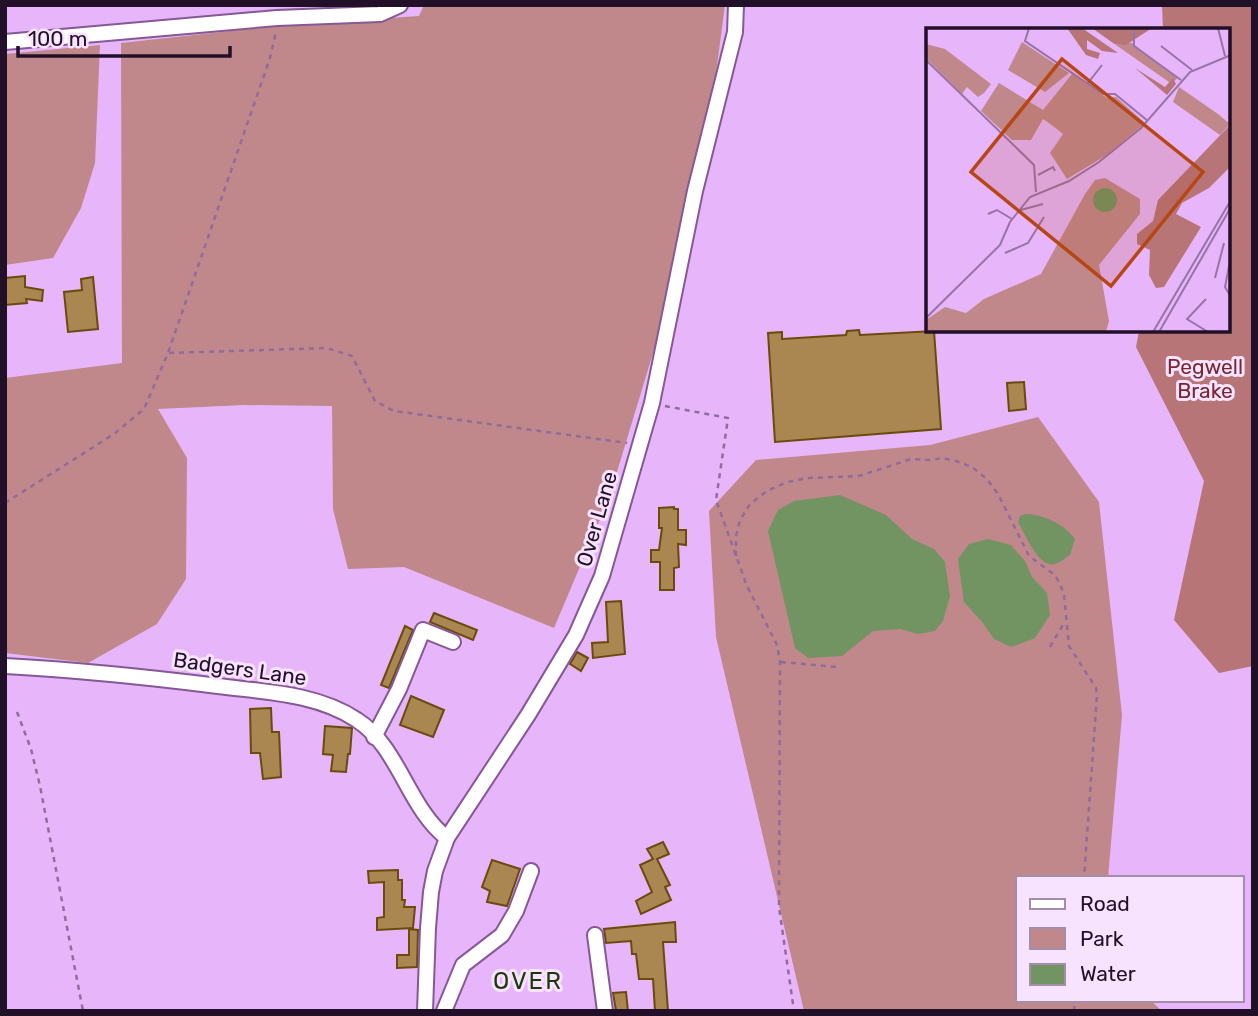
<svg xmlns="http://www.w3.org/2000/svg" width="1258" height="1016" viewBox="0 0 1258 1016" font-family="Rubik,sans-serif">
	<style>
		.green { fill: #c0888a }
		.forest { fill: #b77578 }
		.water { fill: #719462 }
		.building { fill: #aa8650; stroke: #6c4a0c; stroke-width: 2 }
		.lines { fill: none; stroke-linecap: round; stroke-linejoin: round }
		.minor-casing { stroke: #865896; stroke-width: 18 }
		.path { stroke: #906c9d; stroke-width: 2.5; stroke-dasharray: 5 5; stroke-linecap: butt }
		.minor { stroke: #fff; stroke-width: 14 }
		.labels { text-anchor: middle; stroke-width: 6; stroke-linejoin: round; paint-order: stroke }
		.park-label { font-size: 21px; fill: #782731; stroke: #f7e3fe }
		.street-label { font-size: 21px; fill: #220f28; stroke: #f7e3fe }
		.quarter-label { font-size: 24px; letter-spacing: 2px; fill: #1a380a; stroke: #f7e3fe }
		.inset-road { fill: none; stroke: #9873a5; stroke-width: 2 }
		.view { fill: #b64613; fill-opacity: 0.15; stroke: #b64613; stroke-width: 3.5 }
		.inset-edge { fill: none; stroke: #220f28; stroke-width: 3.5 }
	</style>
	<rect width="100%" height="100%" fill="#e7b5f9"/>
	<g class="green">
		<polygon points="424,5 725,5 716,73 657,340 609,498 554,628 404,567 348,569 333,509 332,406 244,405 158,409 187,458 186,579 157,624 88,663 5,653 5,378 122,363 121,43 286,25 419,16"/>
		<polygon points="100,45 95,163 81,208 53,258 5,265 5,54"/>
		<polygon points="1038,417 1099,502 1122,715 1108,878 1018,878 1018,1000 1150,1000 1162,1011 804,1011 716,637 709,511 756,460 930,445"/>
	</g>
	<polygon class="forest" points="1162,5 1253,5 1253,666 1219,673 1174,620 1204,481 1136,347 1139,331 1228,331 1228,30 1163,30"/>
	<g class="water">
		<polygon points="840,495 886,515 912,539 934,549 945,562 950,596 943,621 935,631 918,634 900,629 873,631 842,656 808,658 795,648 768,531 778,510 794,501"/>
		<path d="M1025,514c18,0 39,10 50,25l-5,16c-4,2 -10,8 -15,9 -16,5 -30,-30 -37,-42l2,-6z"/>
		<polygon points="988,539 1011,545 1025,561 1032,577 1047,593 1050,615 1035,638 1011,647 994,639 983,623 964,602 958,559 969,544"/>
	</g>
	<g class="building">
		<polygon points="25,276 25,287 43,290 42,301 26,299 27,303 5,305 5,278"/>
		<polygon points="93,277 98,329 68,332 64,292 82,290 81,279"/>
		<polygon points="859,330 860,335 934,331 941,429 775,442 768,333 782,332 782,339 846,335 847,331"/>
		<polygon points="1024,382 1026,409 1009,411 1007,383"/>
		<polygon points="674,507 674,509 678,509 678,530 686,530 686,545 678,544 679,567 674,568 674,590 660,590 660,562 651,562 651,550 659,550 662,528 659,528 659,508"/>
		<polygon points="621,601 625,654 593,658 592,643 608,642 606,602"/>
		<polygon points="434,613 477,630 473,640 430,622"/>
		<polygon points="405,626 413,630 389,688 381,685"/>
		<polygon points="577,652 588,658 581,671 570,664"/>
		<polygon points="411,696 444,710 433,737 400,725"/>
		<polygon points="271,708 272,732 279,732 281,777 263,779 260,753 251,753 250,709"/>
		<polygon points="325,726 352,728 350,754 348,754 346,772 331,771 333,755 323,754"/>
		<polygon points="663,842 669,854 657,859 670,885 665,887 671,900 641,914 636,901 652,892 640,865 653,859 647,849"/>
		<polygon points="492,860 520,869 507,906 487,902 490,891 482,887"/>
		<polygon points="398,870 398,880 402,880 402,900 405,900 404,907 415,907 413,928 377,930 377,918 384,917 384,882 369,883 368,871"/>
		<polygon points="675,922 676,942 663,942 668,1011 655,1011 653,979 639,979 636,954 632,954 631,941 606,943 604,929"/>
		<polygon points="409,929 418,930 417,967 397,968 397,955 409,955"/>
		<polygon points="626,992 628,1011 616,1011 613,993"/>
	</g>
	<g class="lines">
		<defs>
			<g id="minor">
				<polyline points="5,42 277,18 380,14 400,5"/>
				<path d="M5,666c72,4 142,11 213,20 46,6 99,7 139,34 42,27 51,88 90,118"/>
				<polyline points="374,737 399,689 423,630 453,642"/>
				<polyline points="595,935 605,1011"/>
				<polyline points="425,1011 428,928 431,892 435,871 447,838 528,715 576,635 602,576 652,403 695,191 735,32 736,5"/>
				<polyline points="444,1011 463,965 502,935 516,911 531,871"/>
			</g>
		</defs>
		<use href="#minor" class="minor-casing"/>
		<g class="path">
			<polyline points="169,353 327,348 352,356 375,401 394,411 627,443"/>
			<polyline points="665,406 728,418 716,500 747,586 777,645 780,662 779,907 794,1011"/>
			<polyline points="5,503 114,434 144,409 168,353 270,58 276,32"/>
			<polyline points="736,556 736,536 740,520 750,504 767,491 787,482 809,478 859,476 911,459 932,460 942,458 956,461 972,467 987,479 998,494 1029,556 1055,575 1060,584 1064,595 1069,646 1096,688 1097,695 1084,878"/>
			<polyline points="1050,647 1064,623"/>
			<polyline points="781,662 837,667"/>
			<polyline points="17,712 31,749 40,786 83,1011"/>
			<polyline points="1074,1011 1075,1000"/>
		</g>
		<use href="#minor" class="minor"/>
	</g>
	<g class="labels">
		<g class="park-label">
			<text x="1205" y="374">Pegwell<tspan x="1205" dy="24">Brake</tspan></text>
		</g>
		<g class="street-label">
			<text transform="translate(597 519) rotate(-74)" y="7">Over Lane</text>
			<text transform="translate(240 669) rotate(8)" y="7">Badgers Lane</text>
		</g>
		<g class="quarter-label">
			<text x="528" y="989">OVER</text>
		</g>
	</g>
	<g transform="translate(926 28)">
		<rect width="304" height="304" fill="#e7b5f9"/>
		<path d="M96,14l3,2 44,29 -24,19 -37,-22zM187,15h19l45,35 -1,2 -7,2zM0,16l19,5 46,35 -7,9 -6,4 -11,-10 -5,7 -36,-36zM146,46l35,24 9,-1 29,26 -40,33 -38,23 -17,-26 13,-19 -10,-8 -10,-7 -12,21h-19l-31,-29 18,-28 44,27zM253,59l39,27 12,10 -10,11 -47,-33zM179,150l35,21v15l-41,51 10,56 -3,11h-180v-12l19,-13 21,6 18,-14 57,-25 44,-80 10,-14z" fill="#c0888a"/>
		<path d="M141,0h15l36,25 -16,-2 -15,-11v9l13,4 -2,6 -12,-4zM166,0h60l-26,17 -13,-2zM209,40l30,19 8,-9 3,6 -9,11zM304,97v42l-21,21 -27,15 -6,11 25,13 -37,60 -8,1 -7,-13 1,-25 -13,-6v-10l16,-13 5,-21z" fill="#b77578"/>
		<path d="M167 172a12 12 0 1 1 24 0a12 12 0 1 1-24 0Z" fill="#719462"/>
		<path class="inset-road" d="M103,0l-4,13 78,53h12l33,27M208,0v18l47,34M292,0l7,28M235,18l31,24M0,32l108,105 2,27M162,55l14,-18M112,147l15,-8 2,4M91,183l26,-7M62,186l9,-4 15,9M79,225l23,-10 16,-26M305,228l-6,31 6,10M289,250l9,-35M280,271l-19,20 21,13M0,290l74,-73 10,-23 20,-25 39,-16 30,-19 42,-34 49,-56 41,-17M227,304l78,-132M233,304l72,-125"/>
		<path class="view" d="M136,31l141,113 -92,114 -140,-114z"/>
		<rect width="304" height="304" class="inset-edge"/>
	</g>
	<rect width="1258" height="1016" fill="none" stroke="#220f28" stroke-width="14"/>
	<rect x="1016" y="876" width="228" height="126" fill="#f7e3fe" stroke="#a28ea8" stroke-width="2"/>
	<rect x="1030" y="899" width="35" height="10" fill="#ffffff" stroke="#a28ea8" stroke-width="2"/>
	<text x="1080" y="911" font-size="21" fill="#220f28">Road</text>
	<rect x="1030" y="928" width="35" height="21" fill="#c0888a" stroke="#a28ea8" stroke-width="2"/>
	<text x="1080" y="946" font-size="21" fill="#220f28">Park</text>
	<rect x="1030" y="964" width="35" height="21" fill="#719462" stroke="#a28ea8" stroke-width="2"/>
	<text x="1080" y="981" font-size="21" fill="#220f28">Water</text>
	<path d="M18 46v10h212v-10" fill="none" stroke="#220f28" stroke-width="3.5"/>
	<text x="28" y="46" font-size="21" fill="#220f28" stroke="#f7e3fe" stroke-width="5" paint-order="stroke">100 m</text>
</svg>
